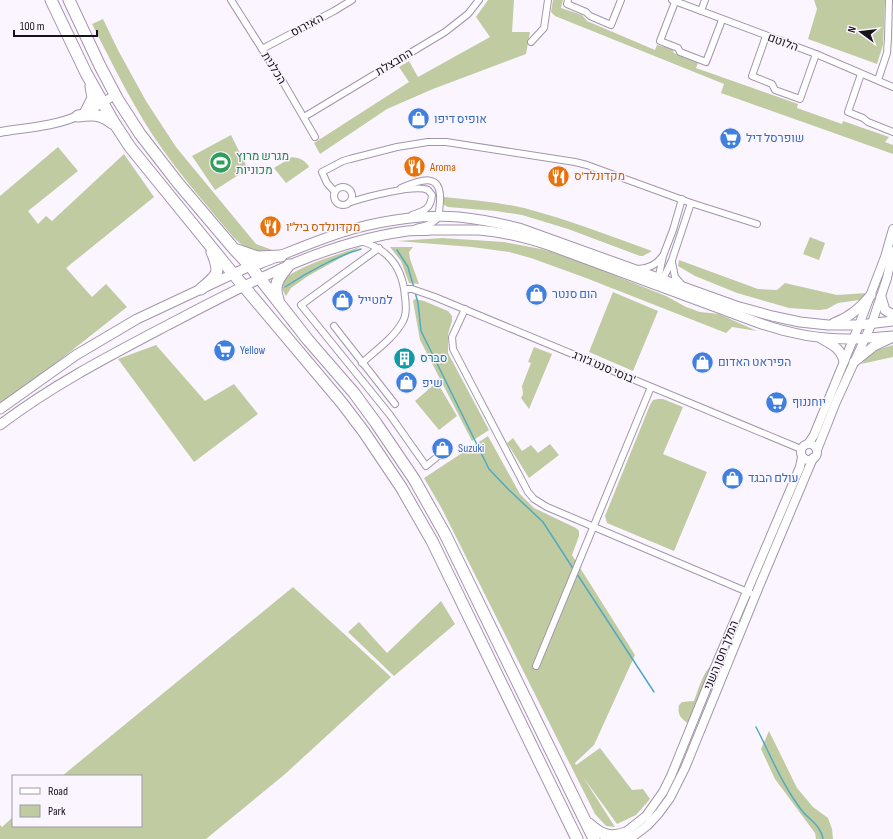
<svg xmlns="http://www.w3.org/2000/svg" width="893" height="839" viewBox="0 0 893 839" font-family="'Sofia Sans Condensed',Heebo,sans-serif">
	<style>
		.green { fill: #c0cba2 }
		.lines { fill: none; stroke-linecap: round; stroke-linejoin: round }
		.stream { stroke: #50aac0; stroke-width: 1.5 }
		.street-casing { stroke: #a395ac; stroke-width: 8 }
		.secondary-casing { stroke: #a395ac; stroke-width: 10 }
		.primary-casing { stroke: #a395ac; stroke-width: 11 }
		.highway-casing { stroke: #a395ac; stroke-width: 13 }
		.street { stroke: #fff; stroke-width: 6 }
		.secondary { stroke: #fff; stroke-width: 8 }
		.primary { stroke: #fff; stroke-width: 9 }
		.highway { stroke: #fff; stroke-width: 11 }
		.labels { text-anchor: middle; stroke-width: 3; stroke-linejoin: round; paint-order: stroke }
		.street-label { font-size: 12px; fill: #18131b; stroke: #fbf5ff }
		.shop-label { font-size: 12px; fill: #366cbe; stroke: #fbf5ff; text-anchor: start }
		.leisure-label { font-size: 12px; fill: #27864d; stroke: #fbf5ff; text-anchor: start }
		.food-label { font-size: 12px; fill: #c56008; stroke: #fbf5ff; text-anchor: start }
		.culture-label { font-size: 12px; fill: #0d838f; stroke: #fbf5ff; text-anchor: start }
	</style>
	<rect width="100%" height="100%" fill="#fbf5ff"/>
	<g class="green">
		<polygon points="488,0 514,0 512,32 530,32 526,54 433,89 387,109 320,154 314,143 409,82 399,67 409,61 418,77 490,37 476,17"/>
		<polygon points="553,0 563,0 561,8 582,15 587,21 655,50 657,45 672,49 674,53 698,63 696,68 798,104 797,108 842,124 843,121 889,137 885,142 893,145 893,154 721,93 724,84 555,16 551,12"/>
		<polygon points="814,0 885,0 883,45 877,64 808,39 817,9"/>
		<path d="M103,19l15,31 28,51 30,46 80,97 19,7c-18,3 -28,-1 -41,-13 -24,-29 -49,-57 -71,-88 -28,-39 -49,-83 -71,-126z"/>
		<polygon points="231,135 248,169 215,190 192,156"/>
		<polygon points="58,147 78,171 28,211 38,224 46,216 52,221 124,154 154,197 66,268 92,297 106,284 127,307 47,370 0,405 0,196"/>
		<path d="M292,157c8,1 13,3 17,10l-23,16 -12,-15z"/>
		<path d="M444,197c27,3 54,5 80,11 43,11 86,28 128,43l-9,5h-3l-72,-27 -46,-14 -26,-4 -48,-4 -4,-2z"/>
		<polygon points="810,237 825,243 819,260 803,254"/>
		<polygon points="442,238 504,242 541,249 569,257 666,296 686,307 700,312 719,314 757,331 732,327 726,333 586,278 531,258 509,252 472,247 397,241"/>
		<path d="M362,246l-54,30 -17,12 -5,8c-4,-6 -5,-9 -3,-17 23,-16 52,-23 79,-33z"/>
		<polygon points="390,247 413,247 409,252 410,259 419,284 409,283 401,261"/>
		<polygon points="679,260 758,289 777,290 785,283 837,295 867,293 866,299 838,303 827,309 819,310 789,308 737,293 695,276 678,266"/>
		<polygon points="613,292 658,311 633,371 589,352"/>
		<polygon points="415,299 424,301 448,311 452,316 452,321 448,334 448,353 489,430 472,441 420,340 413,301"/>
		<polygon points="156,345 205,401 234,384 258,414 194,462 118,359"/>
		<polygon points="893,345 893,357 861,364 874,351"/>
		<polygon points="534,347 552,354 529,409 521,398 523,394 522,386 531,363 528,362"/>
		<polygon points="437,382 457,416 439,430 415,401"/>
		<polygon points="658,399 663,399 683,407 663,454 707,472 674,551 607,523 605,516 650,405 653,400"/>
		<polygon points="488,436 520,494 534,508 576,528 579,531 579,536 572,555 635,655 594,745 575,763 576,765 600,748 632,790 643,789 650,799 636,815 617,824 583,777 615,827 606,826 595,814 442,509 424,478"/>
		<polygon points="513,438 522,451 531,445 538,453 550,444 559,455 529,478 507,443"/>
		<polygon points="293,587 391,677 284,775 206,839 0,839 0,825 2,827 13,817 13,826 141,826 141,776 62,776"/>
		<polygon points="441,601 455,624 394,676 348,632 359,622 387,653"/>
		<path d="M714,664l-24,60c-9,-4 -13,-10 -11,-19l3,-3 12,-1c4,-10 10,-33 20,-37z"/>
		<polygon points="769,731 797,788 813,807 828,818 832,829 833,839 816,839 815,833 775,779 761,749"/>
	</g>
	<g class="lines">
		<g class="stream">
			<polyline points="397,250 408,267 414,288"/>
			<path d="M285,287c21,-14 52,-31 76,-38"/>
			<polyline points="415,292 418,303 421,331 489,469 508,489 543,522 574,570"/>
			<polyline points="577,574 654,692"/>
			<path d="M756,727c15,29 27,60 47,85 8,9 18,14 20,27"/>
		</g>
		<defs>
			<g id="street">
				<polyline points="231,0 283,82 315,137"/>
				<polyline points="568,0 567,4 586,12 590,16 611,25 621,0"/>
				<polyline points="672,0 816,54 893,87"/>
				<polyline points="675,2 660,41 678,48 680,52 706,62 722,20"/>
				<polyline points="701,11 705,0"/>
				<polyline points="766,36 752,76 772,84 775,90 800,99 816,54"/>
				<polyline points="531,42 544,28 548,0"/>
				<polyline points="262,49 334,11 352,0"/>
				<polyline points="861,74 848,112 863,118 868,122 893,132"/>
				<polyline points="878,80 887,53 888,38 889,0"/>
				<polyline points="304,117 445,32 468,14 479,0"/>
				<circle cx="343" cy="196" r="9"/>
				<path d="M401,188c19,-8 41,-17 39,14 -1,6 0,13 -4,18 -5,5 -14,6 -20,8"/>
				<polyline points="335,192 327,183 322,172 343,161 350,159 397,147 428,142 446,142 575,162 587,165 691,203 757,224"/>
				<path d="M351,202c15,-5 64,-18 77,-12l4,5c-1,14 -8,16 -20,20"/>
				<path d="M361,241c27,8 42,27 44,56 1,7 2,17 -2,24 -9,17 -27,29 -41,42"/>
				<polyline points="379,248 301,305 390,415 426,466 437,457"/>
				<polyline points="672,262 675,277 682,285"/>
				<path d="M637,269c10,0 19,-4 25,-12"/>
				<polyline points="658,280 663,256 673,230 682,199"/>
				<polyline points="662,281 672,260 691,203"/>
				<polyline points="405,289 412,289 435,297 801,449"/>
				<polyline points="465,309 452,337 453,349 528,492 534,499 547,507 750,593"/>
				<polyline points="334,326 395,404"/>
				<polyline points="536,666 651,387"/>
			</g>
			<g id="secondary">
				<path d="M0,132c23,-4 56,-6 77,-16 14,-5 26,-14 38,-21"/>
				<circle cx="809" cy="452" r="8"/>
				<polyline points="808,444 814,435 859,325 885,257 893,229"/>
				<polyline points="817,450 836,402 872,323 887,278 893,251"/>
				<polyline points="622,835 646,816 663,792 671,776 718,660 800,467 802,457"/>
				<polyline points="630,839 648,825 659,813 670,798 685,768 760,584 813,458"/>
			</g>
			<g id="primary">
				<polyline points="881,297 885,310 893,315"/>
				<path d="M834,323c16,-6 26,-15 37,-28"/>
				<path d="M822,339c11,6 18,9 22,22"/>
				<polyline points="854,362 874,346 891,338"/>
				<path d="M0,409l76,-54 61,-36 113,-53 9,-2c31,-12 62,-26 94,-35 32,-9 74,-15 106,-12 20,2 40,6 60,11l217,78 36,10 28,6 28,3h31l34,-4"/>
				<path d="M0,425c51,-39 109,-69 166,-99 77,-40 154,-83 241,-95 8,-1 16,0 24,-1 16,0 32,0 48,0 25,2 48,8 72,16l208,77c28,10 58,16 88,16 15,0 31,-2 46,-3"/>
			</g>
			<g id="highway">
				<polyline points="51,0 86,73 113,121 130,147 230,270 342,403 364,432 401,487 432,541 577,839"/>
				<polyline points="69,0 100,66 118,100 140,134 178,183 234,249 250,266 308,340 354,393 376,423 414,479 445,534 594,839"/>
				<polyline points="86,112 93,98 91,86"/>
				<path d="M78,116c14,-2 23,-2 34,7"/>
				<polyline points="237,250 257,257 281,256"/>
				<path d="M201,289c17,-14 20,-16 11,-37"/>
				<path d="M278,299c-6,-14 2,-23 11,-34"/>
				<path d="M589,824c12,11 21,15 37,9"/>
			</g>
		</defs>
		<use href="#street" class="street-casing"/>
		<use href="#secondary" class="secondary-casing"/>
		<use href="#primary" class="primary-casing"/>
		<use href="#highway" class="highway-casing"/>
		<use href="#street" class="street"/>
		<use href="#secondary" class="secondary"/>
		<use href="#primary" class="primary"/>
		<use href="#highway" class="highway"/>
	</g>
	<defs>
		<symbol id="shop-disc" viewBox="-11 -11 22 22"><circle r="9.5" fill="#3f7fe0" stroke="#fbf5ff"/><path d="M-5-2.5h2.3a2.7 3.5 0 0 1 5.4 0H5L5.5 6h-11ZM-1.5-2.5h3a1.5 2.3 0 0 0-3 0Z" fill="#fff"/></symbol>
		<symbol id="supermarket-disc" viewBox="-11 -11 22 22"><circle r="9.5" fill="#3f7fe0" stroke="#fbf5ff"/><path d="M-6-5.5h2.5l.6 2H6L4.5 2H-2.5L-4.4-4H-6ZM-1.5 3.2a1.3 1.3 0 1 0 .1 0ZM3 3.2a1.3 1.3 0 1 0 .1 0Z" fill="#fff"/></symbol>
		<symbol id="stadium-disc" viewBox="-11 -11 22 22"><circle r="9.5" fill="#2e9e5b" stroke="#fbf5ff"/><path d="M0-5a6.5 5 0 1 0 0 10a6.5 5 0 1 0 0-10ZM-3.5-1.8h7v3.6h-7Z" fill="#fff"/></symbol>
		<symbol id="restaurant-disc" viewBox="-11 -11 22 22"><circle r="9.5" fill="#e8710a" stroke="#fbf5ff"/><path d="M-5-6h1v4h1v-4h1v4h1v-4h1v5L-1.5 .5V6h-2V.5L-5-1ZM5-6V6H3V1.5H1.5Q1.5-4 5-6Z" fill="#fff"/></symbol>
		<symbol id="building-disc" viewBox="-11 -11 22 22"><circle r="9.5" fill="#0f9aa8" stroke="#fbf5ff"/><path d="M-4-6H4V6H1V3H-1V6H-4ZM-2.5-4.3h1.7v1.8h-1.7ZM.8-4.3h1.7v1.8H.8ZM-2.5-1h1.7V.8h-1.7ZM.8-1h1.7V.8H.8Z" fill="#fff"/></symbol>
	</defs>
	<g fill-rule="evenodd">
		<use href="#shop-disc" x="406" y="106" width="25" height="25"/>
		<use href="#supermarket-disc" x="718" y="126" width="25" height="25"/>
		<use href="#stadium-disc" x="208" y="150" width="25" height="25"/>
		<use href="#restaurant-disc" x="402" y="154" width="25" height="25"/>
		<use href="#restaurant-disc" x="546" y="164" width="25" height="25"/>
		<use href="#restaurant-disc" x="258" y="214" width="25" height="25"/>
		<use href="#shop-disc" x="524" y="282" width="25" height="25"/>
		<use href="#shop-disc" x="330" y="288" width="25" height="25"/>
		<use href="#supermarket-disc" x="212" y="338" width="25" height="25"/>
		<use href="#building-disc" x="392" y="346" width="25" height="25"/>
		<use href="#shop-disc" x="690" y="350" width="25" height="25"/>
		<use href="#shop-disc" x="394" y="370" width="25" height="25"/>
		<use href="#supermarket-disc" x="764" y="390" width="25" height="25"/>
		<use href="#shop-disc" x="430" y="436" width="25" height="25"/>
		<use href="#shop-disc" x="720" y="466" width="25" height="25"/>
	</g>
	<g class="labels">
		<g class="street-label">
			<text transform="translate(307 25) rotate(-28)" y="4">האירוס</text>
			<text transform="translate(783 42) rotate(20)" y="4">הלוטם</text>
			<text transform="translate(394 62) rotate(-31)" y="4">החבצלת</text>
			<text transform="translate(274 68) rotate(58)" y="4">הכלנית</text>
			<text transform="translate(604 367) rotate(23)" y="4">בוסי סנט ג'ורג'</text>
			<text transform="translate(721 655) rotate(-68)" y="4">המלך חסן השני</text>
		</g>
		<g class="shop-label">
			<text x="434" y="123">אופיס דיפו</text>
			<text x="746" y="142">שופרסל דיל</text>
			<text x="552" y="298">הום סנטר</text>
			<text x="358" y="304">למטייל</text>
			<text x="240" y="354">Yellow</text>
			<text x="718" y="366">הפיראט האדום</text>
			<text x="422" y="387">שיפ</text>
			<text x="792" y="406">יוחננוף</text>
			<text x="458" y="452">Suzuki</text>
			<text x="748" y="482">עולם הבגד</text>
		</g>
		<g class="leisure-label">
			<text x="236" y="160">מגרש מרוץ<tspan x="236" dy="14">מכוניות</tspan></text>
		</g>
		<g class="food-label">
			<text x="430" y="171">Aroma</text>
			<text x="574" y="180">מקדונלד'ס</text>
			<text x="286" y="231">מקדונלדס ביל"ו</text>
		</g>
		<g class="culture-label">
			<text x="420" y="362">סברס</text>
		</g>
	</g>
	<rect x="12" y="775" width="130" height="52" fill="#fbf5ff" stroke="#a09ba4"/>
	<rect x="20" y="788" width="20" height="6" fill="#ffffff" stroke="#a09ba4"/>
	<text x="48" y="795" font-size="12" fill="#18131b">Road</text>
	<rect x="20" y="805" width="20" height="12" fill="#c0cba2" stroke="#a09ba4"/>
	<text x="48" y="815" font-size="12" fill="#18131b">Park</text>
	<g transform="translate(861 32) rotate(285)" stroke="#fbf5ff" stroke-width="3" paint-order="stroke">
	<path d="M0-3L7 15L0 10L-7 15Z" fill="#18131b"/>
	<text y="-6" font-size="11" font-weight="bold" text-anchor="middle" fill="#18131b">N</text>
	</g>
	<path d="M14 30v6h83v-6" fill="none" stroke="#18131b" stroke-width="2"/>
	<text x="20" y="30" font-size="12" fill="#18131b" stroke="#fbf5ff" stroke-width="3" paint-order="stroke">100 m</text>
</svg>
